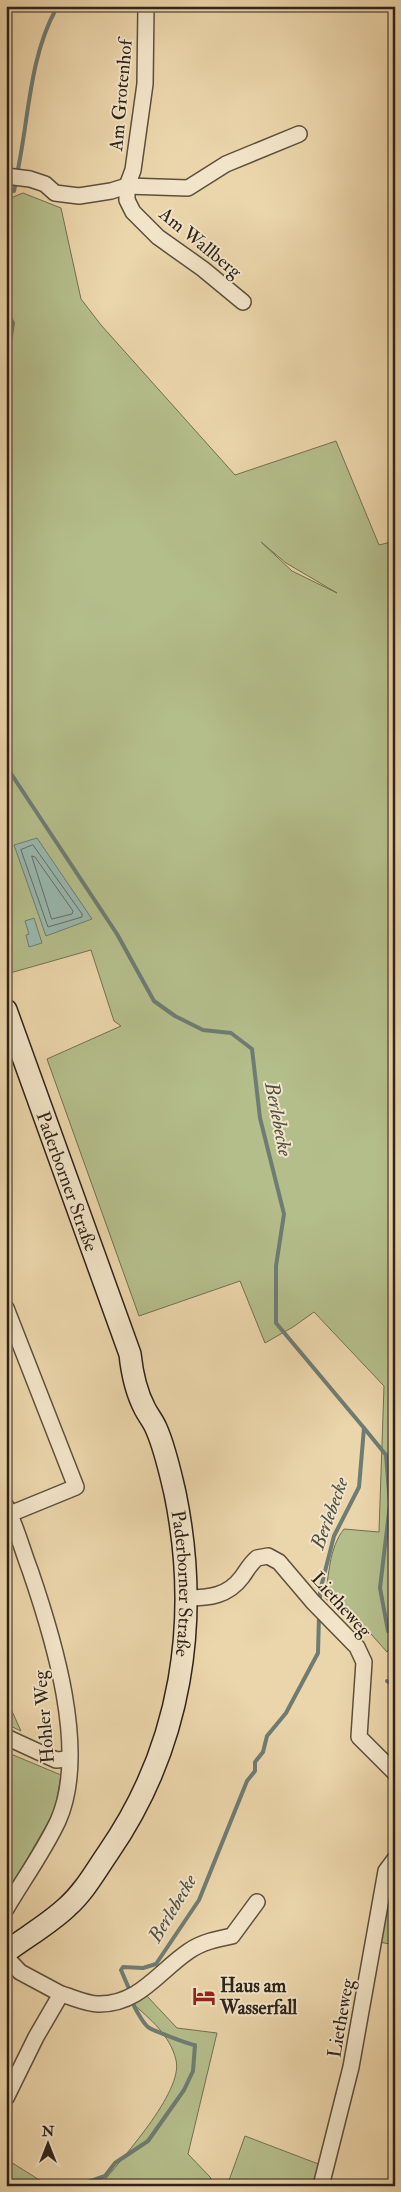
<svg xmlns="http://www.w3.org/2000/svg" width="401" height="2192" viewBox="0 0 401 2192" font-family="'IM FELL Double Pica',serif">
	<style>
		.green { fill: #b4be8b; stroke: #717052; fill-rule: evenodd }
		.water { fill: #99b8af; stroke: #6e7c73 }
		.lines { fill: none; stroke-linecap: round; stroke-linejoin: round }
		.shore { stroke: #646e64; stroke-width: 1 }
		.stream { stroke: #6e7c73; stroke-width: 4 }
		.minor-casing { stroke: #5d503e; stroke-width: 18 }
		.secondary-casing { stroke: #2e231a; stroke-width: 24 }
		.minor { stroke: #f2e4c8; stroke-width: 15 }
		.secondary { stroke: #f2e4c8; stroke-width: 21 }
		.labels { text-anchor: middle; stroke-width: 4; stroke-linejoin: round; paint-order: stroke }
		.street-label { font-size: 19px; fill: #2e231a; stroke: #f2e4c8 }
		.poi-label { font-size: 19px; font-weight: bold; fill: #2e231a; stroke: #f2e4c8; text-anchor: start }
		.water-label { font-size: 20px; font-style: italic; fill: #4e5047; stroke: #f2e4c8 }
	</style>
	<rect width="100%" height="100%" fill="#ebd5aa"/>
	<filter id="stains"><feTurbulence type="fractalNoise" baseFrequency=".004" numOctaves="4"/><feColorMatrix values="0 0 0 0 .2 0 0 0 0 .09 0 0 0 0 .02 0 0 0 .5 -.17"/></filter>
	<radialGradient id="worn" r=".72"><stop offset=".6" stop-color="#630" stop-opacity="0"/><stop offset="1" stop-color="#630" stop-opacity=".3"/></radialGradient>
	<g class="green">
		<path d="M23,193l38,15 20,91 20,26 134,150 101,-34 43,104 16,-4v1102l-8,9 -16,-18 -46,-36c4,-23 4,-50 19,-69l35,3 5,-146 -70,-74 -21,15 -28,16 -25,-62 -101,35 -92,-257 74,-33 -7,-5 -23,-71 -81,23 -4,-9v-768l7,1zM261,542l25,21 51,30 -45,-22z"/>
		<polygon points="6,1698 21,1731 6,1724"/>
		<polygon points="6,1752 61,1775 55,1810 6,1896"/>
		<polygon points="395,1868 395,1945 379,1942 388,1883"/>
		<path d="M146,1995l31,33 40,5 -29,121 23,24 -3,8h-108c20,-26 84,-94 76,-126 -6,-25 -26,-41 -44,-57z"/>
		<polygon points="245,2136 321,2165 314,2186 227,2186"/>
		<polygon points="6,2159 49,2186 6,2186"/>
	</g>
	<g class="water">
		<polygon points="37,838 92,919 46,936 14,845"/>
		<polygon points="34,918 42,943 29,947 26,935 29,934 25,921"/>
	</g>
	<g class="lines">
		<g class="shore">
			<polygon points="33,845 82,914 82,917 48,927 21,850"/>
			<polygon points="32,856 35,857 73,911 72,914 52,919"/>
		</g>
		<g class="stream">
			<path d="M17,174c12,-55 12,-116 39,-165l-1,-3"/>
			<polyline points="6,190 14,191 16,181"/>
			<polyline points="6,311 13,323 9,349 6,352"/>
			<polyline points="6,766 117,934 154,1001 175,1016 203,1030 231,1033 252,1049 260,1118 284,1214 276,1266 276,1323 364,1428 359,1487 334,1536 320,1591 320,1603"/>
			<polyline points="364,1428 386,1455 390,1504 380,1588 388,1631"/>
			<polyline points="387,1681 395,1687"/>
			<polyline points="130,1991 121,1970 123,1967 143,1968 156,1964 199,1900 247,1781 255,1771 255,1762 263,1752 267,1736 286,1713 318,1653 319,1615"/>
			<path d="M77,2186l28,-10 10,-13 33,-22 36,-51 9,-19 2,-26c-4,0 -44,-15 -47,-18 -5,-4 -14,-20 -16,-26"/>
		</g>
		<defs>
			<g id="minor">
				<polyline points="146,6 145,84 133,170 127,186 127,200 133,212 158,237 203,269 243,302"/>
				<polyline points="6,176 30,179 45,184 55,193 79,196 111,191 127,186 188,188 226,164 299,134"/>
				<polyline points="6,1308 76,1487 10,1514"/>
				<path d="M6,1506c10,20 16,43 24,64 23,67 59,182 28,251 -14,30 -35,59 -52,88"/>
				<path d="M187,1598c22,0 41,-2 55,-21 5,-7 8,-13 15,-19l11,-2 11,6 34,40 44,45 7,15 -5,75 36,36"/>
				<polyline points="6,1737 56,1760 69,1759"/>
				<polyline points="6,1957 20,1972 61,1994 36,2037 6,2098"/>
				<path d="M61,1994c11,3 26,10 37,10 41,1 61,-33 91,-53 13,-9 28,-12 43,-15l25,-34"/>
				<polyline points="321,2186 351,2067 386,1871 395,1859"/>
			</g>
			<g id="secondary">
				<path id="s1" d="M6,1010l124,344c2,19 6,38 15,55 3,6 8,12 11,19 9,20 14,44 19,65 26,127 7,253 -67,360 -13,19 -24,39 -41,54 -18,17 -41,30 -61,45"/>
			</g>
		</defs>
		<use href="#minor" class="minor-casing"/>
		<use href="#secondary" class="secondary-casing"/>
		<use href="#minor" class="minor"/>
		<use href="#secondary" class="secondary"/>
	</g>
	<defs>
		<symbol id="hotel-bare" viewBox="-9 -9 18 18"><path d="M-6-4.5h1.5V1H6V5H4.5V3h-9V5H-6ZM-4 0a1.8 1.8 0 1 1 3.6 0ZM.5 0V-2.5h3Q6-2.5 6 0Z" fill="#8f2418" stroke="#f2e4c8" stroke-width="2.5" paint-order="stroke"/></symbol>
	</defs>
	<g fill-rule="evenodd">
		<use href="#hotel-bare" x="188" y="1980" width="32" height="32"/>
	</g>
	<g class="labels">
		<g class="street-label">
			<text transform="translate(120 95) rotate(-85)" y="7">Am Grotenhof</text>
			<text transform="translate(201 242) rotate(39)" y="7">Am Wallberg</text>
			<text dy="7" stroke="none"><textPath href="#s1" startOffset="182">Paderborner Straße</textPath></text>
			<text dy="7" stroke="none"><textPath href="#s1" startOffset="604">Paderborner Straße</textPath></text>
			<text transform="translate(342 1604) rotate(48)" y="7">Lietheweg</text>
			<text transform="translate(43 1717) rotate(-95)" y="7">Hohler Weg</text>
			<text transform="translate(340 2018) rotate(-80)" y="7">Lietheweg</text>
		</g>
		<g class="poi-label">
			<text x="220" y="1992">Haus am<tspan x="220" dy="22">Wasserfall</tspan></text>
		</g>
		<g class="water-label">
			<text transform="translate(279 1119) rotate(79)" y="7">Berlebecke</text>
			<text transform="translate(329 1513) rotate(-70)" y="7">Berlebecke</text>
			<text transform="translate(172 1908) rotate(-59)" y="7">Berlebecke</text>
		</g>
	</g>
	<rect width="401" height="2192" fill="none" stroke="#ebd5aa" stroke-width="25"/>
	<rect x="8" y="8" width="386" height="2177" fill="none" stroke="#2e231a" stroke-width="2.5"/>
	<rect x="12" y="12" width="376" height="2167" fill="none" stroke="#2e231a"/>
	<g transform="translate(48 2144)" stroke="#f2e4c8" stroke-width="4" paint-order="stroke">
	<path d="M0-4L9 19L0 12L-9 19Z" fill="#2e231a"/>
	<text y="-8" font-size="14" font-weight="bold" text-anchor="middle" fill="#2e231a">N</text>
	</g>
	<rect width="100%" height="100%" filter="url(#stains)"/>
	<rect width="100%" height="100%" fill="url(#worn)"/>
</svg>
